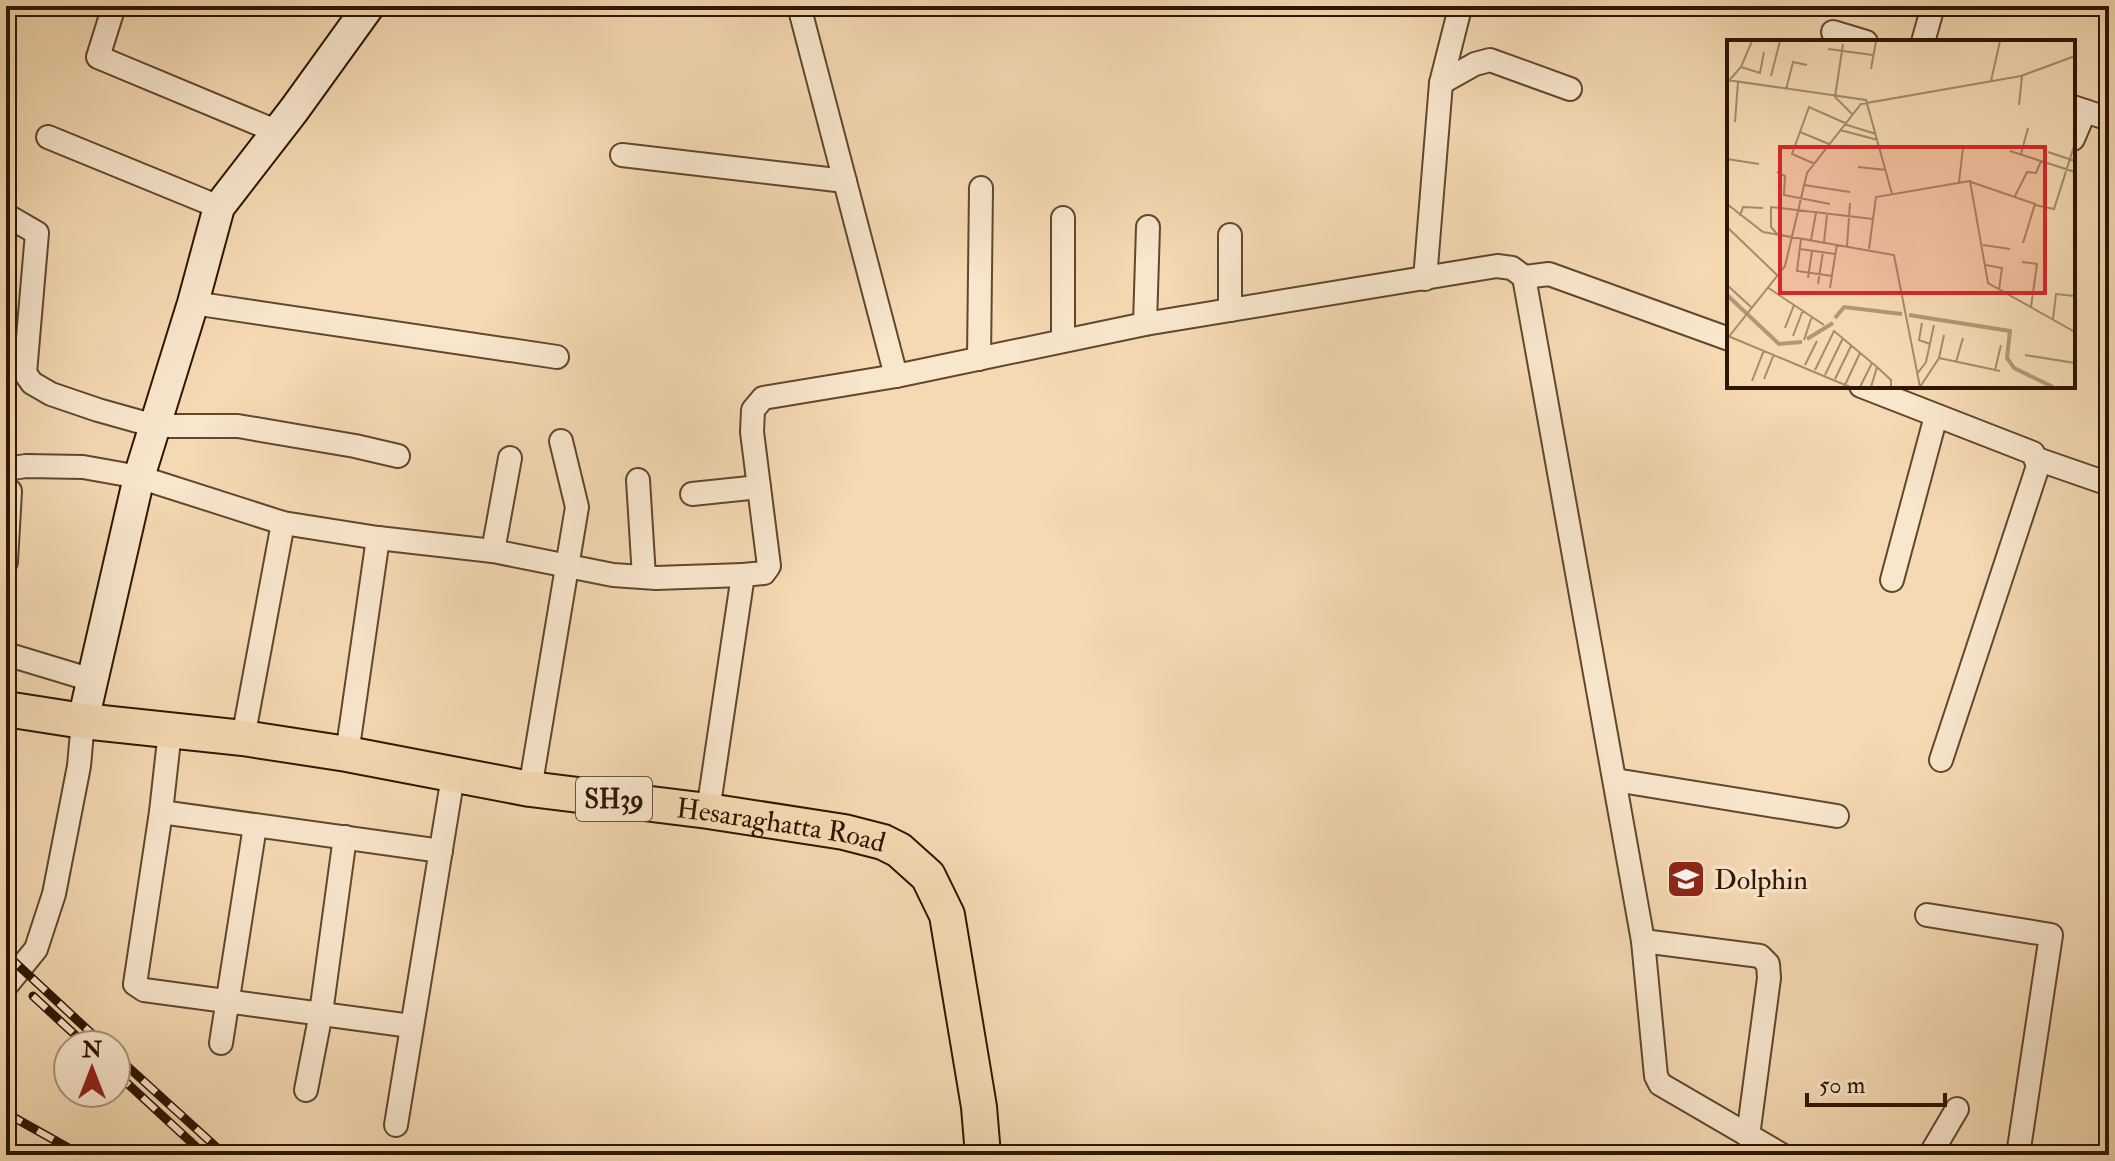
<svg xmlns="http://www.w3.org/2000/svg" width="2115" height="1161" viewBox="0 0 2115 1161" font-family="'IM FELL Double Pica',serif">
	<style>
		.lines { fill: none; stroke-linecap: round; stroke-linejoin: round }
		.street-casing { stroke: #60472d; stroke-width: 26 }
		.secondary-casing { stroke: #2e1601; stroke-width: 34 }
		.primary-casing { stroke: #2e1601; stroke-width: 38 }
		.street { stroke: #f8e6cd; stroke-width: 22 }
		.secondary { stroke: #f8e6cd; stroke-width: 30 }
		.primary { stroke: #f5d9b2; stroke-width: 34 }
		.rail-casing { stroke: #2e1601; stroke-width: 9 }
		.rail { stroke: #f8e6cd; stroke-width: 6; stroke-dasharray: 18; stroke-linecap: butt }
		.labels { text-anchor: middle; stroke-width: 7; stroke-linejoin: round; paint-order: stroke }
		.shield { fill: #f8e6cd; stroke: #6b543e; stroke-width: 2 }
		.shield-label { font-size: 26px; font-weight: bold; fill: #2e1601 }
		.street-label { font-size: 28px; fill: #2e1601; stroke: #f8e6cd }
		.poi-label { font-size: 28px; fill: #2e1601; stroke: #f8e6cd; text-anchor: start }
		.inset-river { fill: none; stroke: #b19776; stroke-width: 4 }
		.inset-road { fill: none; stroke: #a58b6b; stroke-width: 2 }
		.view { fill: #d62828; fill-opacity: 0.15; stroke: #d62828; stroke-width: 4 }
		.inset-edge { fill: none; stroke: #2e1601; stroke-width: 4 }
	</style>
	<rect width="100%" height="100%" fill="#f5d9b2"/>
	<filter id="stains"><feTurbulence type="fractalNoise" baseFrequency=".0025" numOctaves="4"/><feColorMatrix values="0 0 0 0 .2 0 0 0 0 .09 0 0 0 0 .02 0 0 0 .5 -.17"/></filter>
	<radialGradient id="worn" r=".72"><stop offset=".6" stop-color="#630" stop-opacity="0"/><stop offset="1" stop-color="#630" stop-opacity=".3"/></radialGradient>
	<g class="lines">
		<defs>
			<g id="street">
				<polyline points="114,6 98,57 278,132"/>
				<polyline points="799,6 896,376"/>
				<polyline points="1833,32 1866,42"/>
				<polyline points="1923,42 1933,6"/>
				<polyline points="1441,83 1475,64 1490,60 1570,89"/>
				<polyline points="2073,107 2109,119"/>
				<polyline points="48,137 219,207"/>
				<polyline points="2073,139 2085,111"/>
				<polyline points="622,155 845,181"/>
				<polyline points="6,215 37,233 25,373 32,383 51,394 98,410 155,426 238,426 355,446 398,456"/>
				<polyline points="1524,277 1549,274 1729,339"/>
				<polyline points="1425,279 1441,83 1460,8"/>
				<polyline points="193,303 557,357"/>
				<polyline points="1230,310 1230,235"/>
				<polyline points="1145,324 1148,227"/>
				<polyline points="1063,340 1063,218"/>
				<polyline points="979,359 981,188"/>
				<polyline points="1861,386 2033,453 2038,466 1941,760"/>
				<polyline points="2037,459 2109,484"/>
				<polyline points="6,469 26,466 83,467 139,477 283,523 378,538 493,551 613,575 656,578 743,575"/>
				<polyline points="638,480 644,577"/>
				<polyline points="692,494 759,487"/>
				<polyline points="493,551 510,458"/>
				<polyline points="6,562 10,491"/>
				<polyline points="1892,580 1936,416"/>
				<polyline points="6,654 92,680"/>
				<polyline points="170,731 161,812 135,984 144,990 411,1026"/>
				<polyline points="243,738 283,523"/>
				<polyline points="347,754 378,538"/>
				<polyline points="1615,780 1837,816"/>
				<polyline points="530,789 577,507 561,441"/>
				<polyline points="708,811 743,575 764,573 769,566 752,432 753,410 763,398 896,376 1145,324 1497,266 1512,268 1524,277 1643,941 1656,1076 1660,1084 1782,1155"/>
				<polyline points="161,812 441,851"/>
				<polyline points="1927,915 2051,935 2018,1155"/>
				<polyline points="1643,941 1760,956 1768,964 1769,978 1748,1136"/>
				<polyline points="6,986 36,949 54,894 79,766 83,721"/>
				<polyline points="221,1043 255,826"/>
				<polyline points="306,1090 321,1013 345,837"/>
				<polyline points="396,1125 453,776"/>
				<polyline points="1930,1155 1957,1109"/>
			</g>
			<polyline id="secondary" points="83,721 139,477 193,303 219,207 294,110 369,6"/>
			<g id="primary">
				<path id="s1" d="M6,709l77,12 160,17 104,16 183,35 178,22 136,21 39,10 16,8 29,26 19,39 32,192 4,48"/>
			</g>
		</defs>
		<use href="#street" class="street-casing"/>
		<use href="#secondary" class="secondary-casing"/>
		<use href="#primary" class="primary-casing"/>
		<use href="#street" class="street"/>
		<use href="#secondary" class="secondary"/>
		<use href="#primary" class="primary"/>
		<defs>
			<g id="rail">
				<polyline points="6,954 104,1045"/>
				<polyline points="33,996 86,1045"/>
				<polyline points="116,1056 225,1155"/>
				<polyline points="116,1073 205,1155"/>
				<polyline points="6,1113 81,1155"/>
			</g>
		</defs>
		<use href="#rail" class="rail-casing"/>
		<use href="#rail" class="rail"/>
	</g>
	<defs>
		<symbol id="school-square" viewBox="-11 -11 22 22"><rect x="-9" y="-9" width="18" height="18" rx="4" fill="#8f2418" stroke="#f8e6cd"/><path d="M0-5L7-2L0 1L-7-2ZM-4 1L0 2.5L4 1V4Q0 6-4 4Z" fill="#fff"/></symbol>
	</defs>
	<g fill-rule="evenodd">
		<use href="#school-square" x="1664" y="857" width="44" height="44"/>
	</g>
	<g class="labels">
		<rect class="shield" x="576" y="777" width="76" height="44" rx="6"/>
		<g class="shield-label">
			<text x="614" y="808">SH39</text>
		</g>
		<g class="street-label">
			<text dy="10" stroke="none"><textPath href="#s1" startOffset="784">Hesaraghatta Road</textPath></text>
		</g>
		<g class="poi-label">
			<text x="1714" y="889">Dolphin</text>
		</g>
	</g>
	<g transform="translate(1727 40)">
		<rect width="348" height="348" fill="#f5d9b2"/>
		<path class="inset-river" d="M0,255l52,49 23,-2M182,275l101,16 -3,27 7,10 39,19M108,278l9,-11 58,7M80,299l26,-16"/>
		<path class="inset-road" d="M116,4l-8,53 17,17M101,9l45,6M14,27l19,6 4,-21M144,29l5,-28M44,36l9,-35M0,40l139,20 26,94M264,41l9,-40M0,43l14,-16 11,-26M59,50l7,-28 14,3M292,65l3,-29M8,82l3,-40M117,84l32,10M113,90l38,10M73,92l29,12M283,111l65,21M321,112l27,9M294,114l7,-26M0,119l32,5M88,124l-23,-10 17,-47 36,16M131,127l28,3M50,132l8,4 -1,19 46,9M232,142l4,-34M244,142l64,22 -12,39M77,145l46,7M288,156l12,-24 9,1 5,-12M0,164l36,28 131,23 26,132M308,165l19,4 21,-66M13,176l3,-9 20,1M0,187l50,48M51,195l-7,-8v-20l102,12M74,199l-4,32 35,5M84,200l5,-27M97,202l3,-27M256,205l27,4M120,206l3,-43M73,209l35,5M142,209l7,-52 94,-16 18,102 87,49M295,222l15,2 -6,43M259,225l16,3 -3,22M81,238l4,-27M91,244l5,-32M0,245l24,22M40,247l57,38M103,248l7,-44M326,279l3,-25 19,2M195,283l-3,17 11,4M58,288l9,-23M1,296l122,51M66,296l10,-26M0,299l58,-73 22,-93 54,-69 160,-28 54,-20M77,300l8,-24M298,315l50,8M212,318l61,13M229,322l7,-24M78,325l12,-24M150,327l14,13v7M88,330l19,-39 43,36 -6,20M268,330l6,-25M190,334l9,-12 8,-37M98,335l18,-37M37,339l10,-25M108,339l16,-33M25,341l12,-31M118,345l15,-32M133,347l12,-24M193,347l19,-29 5,-23"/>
		<path class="view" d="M53,107h265v146h-265z"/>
		<rect width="348" height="348" class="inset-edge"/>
	</g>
	<rect width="2115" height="1161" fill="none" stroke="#f5d9b2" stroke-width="32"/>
	<rect x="8" y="8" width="2099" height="1145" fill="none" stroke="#2e1601" stroke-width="4"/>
	<rect x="16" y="16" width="2083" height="1129" fill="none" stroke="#2e1601" stroke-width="2"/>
	<g transform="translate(92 1069)"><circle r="38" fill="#f8e6cd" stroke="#a7937b" stroke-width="2"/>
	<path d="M0-6L14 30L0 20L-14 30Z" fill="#8f2418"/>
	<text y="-12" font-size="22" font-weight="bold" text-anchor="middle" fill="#2e1601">N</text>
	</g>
	<path d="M1807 1093v12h138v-12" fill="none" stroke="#2e1601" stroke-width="4"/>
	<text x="1819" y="1093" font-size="24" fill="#2e1601" stroke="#f8e6cd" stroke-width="6" paint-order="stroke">50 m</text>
	<rect width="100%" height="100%" filter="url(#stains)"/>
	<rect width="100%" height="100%" fill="url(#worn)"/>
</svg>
